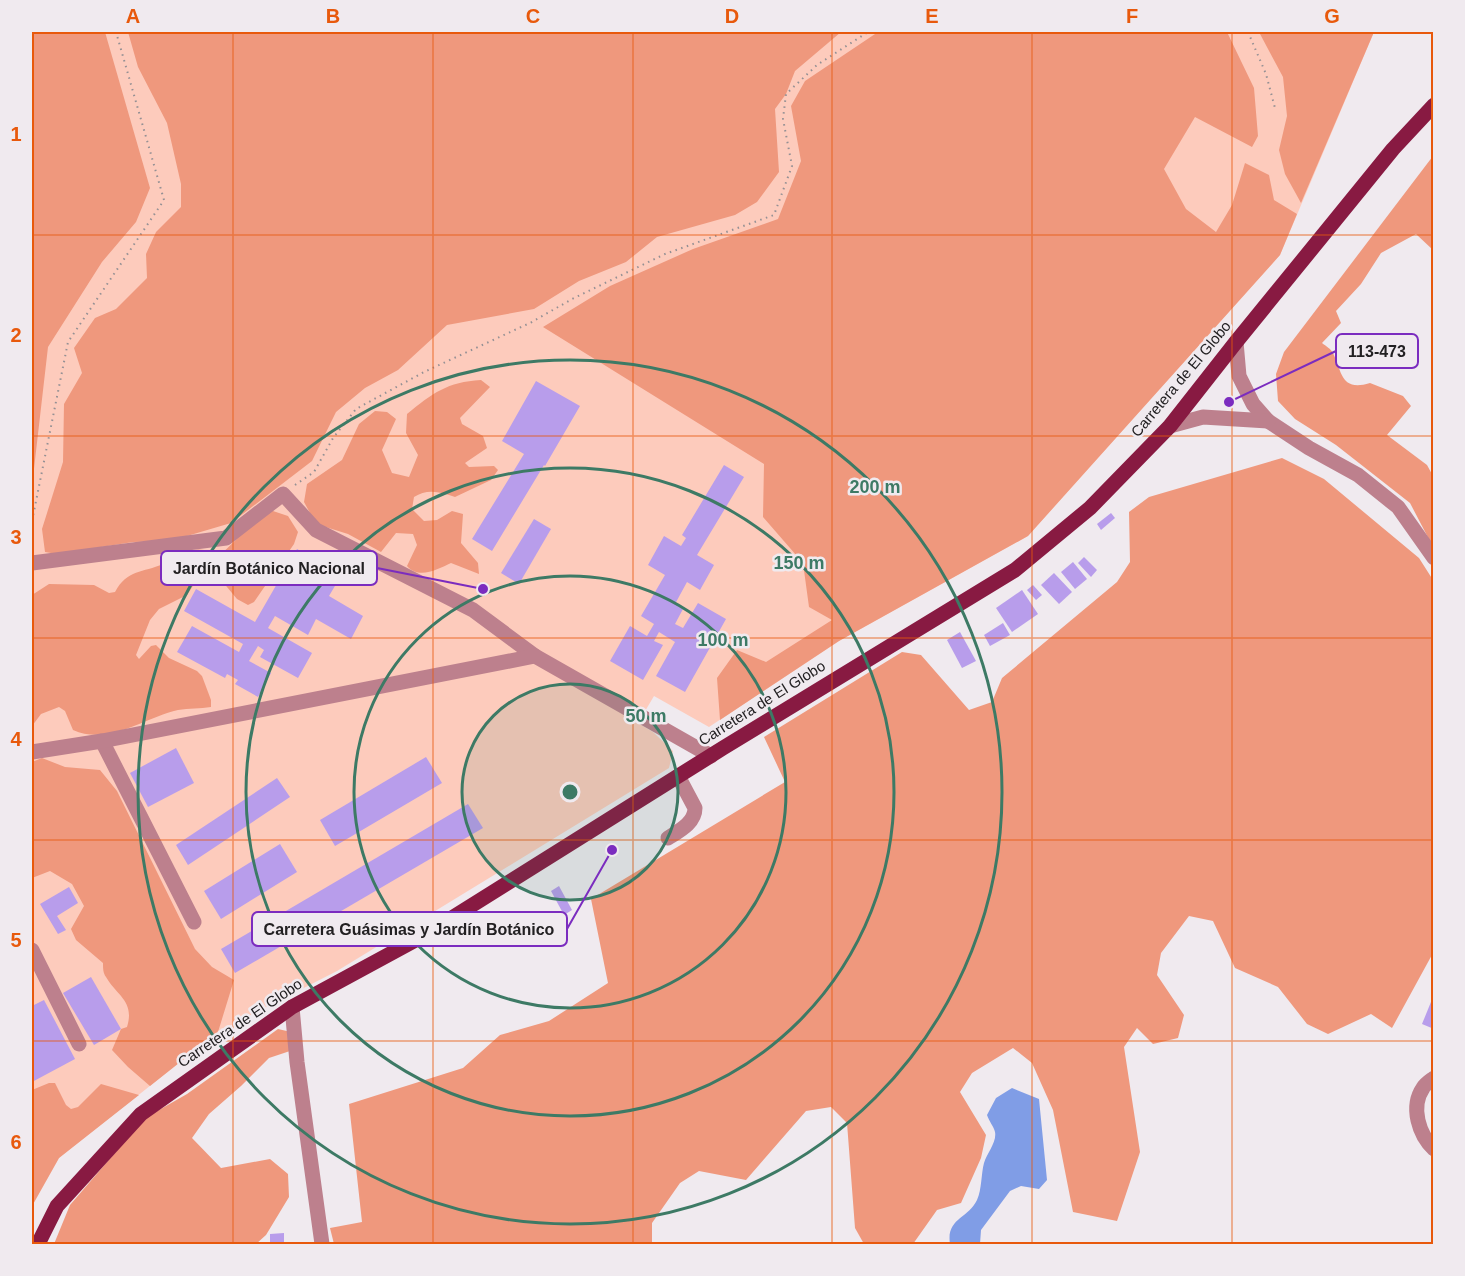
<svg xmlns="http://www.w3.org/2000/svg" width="1465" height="1276" viewBox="0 0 1465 1276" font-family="Helvetica,sans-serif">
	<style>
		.green { fill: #fdcbbc }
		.forest { fill: #ef987d }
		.water { fill: #809de6 }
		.building { fill: #b89deb }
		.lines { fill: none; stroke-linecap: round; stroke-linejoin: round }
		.path { stroke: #949094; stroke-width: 2; stroke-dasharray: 1.5 4.5; stroke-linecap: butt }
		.minor { stroke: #bd808d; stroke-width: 15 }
		.major { stroke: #881a42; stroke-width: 15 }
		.grid { fill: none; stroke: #e8590c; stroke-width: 1.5; stroke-opacity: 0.55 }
		.ring { fill: none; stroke: #3d7a65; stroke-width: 3 }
		.labels { text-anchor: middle; stroke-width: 5; stroke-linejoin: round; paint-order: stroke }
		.street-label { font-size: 15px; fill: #222022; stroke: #f0eaef }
		.centre { fill: #3d7a65; stroke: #f0eaef; stroke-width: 3 }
		.ring-label { font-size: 18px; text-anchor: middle; font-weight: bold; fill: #3d7a65; stroke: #f0eaef; stroke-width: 5; stroke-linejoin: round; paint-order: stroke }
		.leader { fill: none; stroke: #7b2cbf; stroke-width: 2 }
		.callout-dot { fill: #7b2cbf; stroke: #f0eaef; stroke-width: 2 }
		.callout { fill: #f0eaef; stroke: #7b2cbf; stroke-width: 2 }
		.callout-label { font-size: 16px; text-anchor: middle; font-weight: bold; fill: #222022 }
		.neatline { fill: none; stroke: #e8590c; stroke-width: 2 }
		.grid-label { font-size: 20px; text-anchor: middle; font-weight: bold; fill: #e8590c }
	</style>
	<rect width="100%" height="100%" fill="#f0eaef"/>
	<polygon class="green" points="32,32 1374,32 1280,255 1028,536 839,641 709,727 654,696 638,723 653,732 673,751 669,768 337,971 218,1032 59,1158 32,1206"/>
	<g class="forest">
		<polygon points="32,32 105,32 150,188 136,222 102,262 48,347 32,486"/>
		<polygon points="128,32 841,32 795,71 786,94 775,109 779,172 757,202 735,215 657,237 626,262 579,281 534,309 447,325 398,370 365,388 336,412 312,461 231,523 170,541 133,542 57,554 45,552 42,529 63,462 64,404 82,373 74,348 95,318 116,309 147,278 146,254 156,232 181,207 181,184 167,123 138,67"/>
		<polygon points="878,32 1227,32 1254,88 1258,136 1252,147 1195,117 1164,169 1186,209 1216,232 1232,205 1245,163 1269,175 1274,200 1297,214 1280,255 1028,536 839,641 720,720 717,678 737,650 766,662 832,620 809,607 803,563 763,517 764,464 543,327 610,286 693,249 778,219 801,161 791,106 805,81"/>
		<polygon points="1259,32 1374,32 1301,203 1285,174 1279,150 1287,116 1283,77"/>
		<path d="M1433,156v94l-17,-16 -35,19 -20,31 -25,27 5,12 -19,20c4,3 9,6 11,10 9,19 8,39 37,30l33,13 8,10 -24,29 40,30 6,11v71l-23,-44 -74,-58 -41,-26 -17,-18 -2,-27 8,-22z"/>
		<path d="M481,380l9,7 -30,31 2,6 21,12 4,12 -22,15 4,4 25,-1 4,4 -7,10 -36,17c-14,-5 -28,-9 -41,0l-2,12 12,12 13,-1 15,-9 11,3 -2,29 17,20 1,11 -28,-11c-13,6 -32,17 -44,3l10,-21 -4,-11 -17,-1 -15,19 -33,-18 -32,-10 -12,-22 3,-18 35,-24 17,-36 16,-13 12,1 9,7 -14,31 10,23 17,4 9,-22 -12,-22 1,-19c26,-21 40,-32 74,-34z"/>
		<polygon points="1282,458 1324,479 1419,558 1433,580 1433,953 1392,1028 1371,1014 1328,1034 1307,1024 1278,987 1235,968 1213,921 1189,916 1161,953 1157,975 1184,1015 1178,1038 1153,1044 1137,1028 1124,1047 1140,1152 1117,1221 1073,1212 1053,1110 1032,1063 1013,1048 972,1073 960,1092 986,1135 981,1158 961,1203 937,1210 913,1244 864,1244 855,1228 847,1123 831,1107 806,1111 746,1180 699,1171 680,1183 652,1223 652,1244 334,1244 330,1228 362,1222 349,1104 463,1068 500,1035 549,1021 608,983 591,899 785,782 764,737 902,652 921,655 969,710 992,702 1002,678 1117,582 1130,562 1129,512 1149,497"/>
		<path d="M270,510l18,6 10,16 -4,12 -40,58 -6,3 -11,-6 -20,-24 -6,-1 -13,4 -11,17 -28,14 -9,11 -14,35 3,4 12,-13 5,-1 13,13 28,13 5,5 9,24v7c-11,2 -22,1 -33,3 -34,8 -70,36 -105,20l-8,-19 -6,-4 -18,7 -9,12v-131l17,-11 45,1 15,8 6,-1c12,-23 28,-19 48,-28 10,-5 18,-13 30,-14 9,-2 20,2 29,3 17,-14 28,-33 48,-43z"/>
		<path d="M42,758l23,9 35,3 17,21 78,158 17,18 22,13 -16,52 -68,54 -22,-19 -16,-17 9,-21 6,-2c8,-26 -10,-31 -21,-50 -3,-4 -3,-9 -3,-14l-27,-23 -5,-11 13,-23 -12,-22 -22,-13 -18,7v-116z"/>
		<polygon points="278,1029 291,1032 290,1051 269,1058 241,1086 209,1114 192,1138 221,1168 270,1159 288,1174 289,1197 266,1235 256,1244 54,1244 70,1205 145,1118 187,1094"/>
		<polygon points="49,1083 55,1083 66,1105 71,1109 78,1107 101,1084 139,1095 59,1158 32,1206 32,1090"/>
	</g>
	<path class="water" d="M1012,1088l27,11 8,81 -8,9 -18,-3 -11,5 -29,39 -1,14h-30c-4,-26 18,-25 27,-44 5,-11 4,-26 7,-37 3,-10 13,-21 11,-31 -1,-5 -6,-11 -8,-17l9,-17z"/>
	<g class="building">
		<polygon points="536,381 580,406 545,466 544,465 492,551 472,539 524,454 502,441"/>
		<polygon points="724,465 744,477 697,555 714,565 700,590 687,582 675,604 683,609 675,624 683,628 698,603 726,619 685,692 656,676 675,642 659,632 654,641 663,645 643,680 610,661 630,626 647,636 654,624 641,616 665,575 648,565 664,536 681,546 686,538 682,535"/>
		<polygon points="1111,513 1115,518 1101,530 1097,524"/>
		<polygon points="534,519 551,529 519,584 501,573"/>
		<polygon points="297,549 342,574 329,596 363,616 351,639 316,619 308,635 275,616 268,628 312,653 298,678 260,657 264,650 258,646 249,661 271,673 258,697 235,684 238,680 227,674 225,678 177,652 192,626 239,652 243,644 184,611 196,589 255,622"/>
		<polygon points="1084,557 1097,570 1091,577 1078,563"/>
		<polygon points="1073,562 1087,579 1075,589 1061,572"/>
		<polygon points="1054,573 1072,592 1059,604 1041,585"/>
		<polygon points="1033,585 1042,595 1036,600 1027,590"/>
		<polygon points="1022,590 1038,614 1012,632 996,608"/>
		<polygon points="1003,623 1010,635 990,646 984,635"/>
		<polygon points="960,632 976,661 962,668 947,640"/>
		<polygon points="176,748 194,783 148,807 130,773"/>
		<polygon points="426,757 442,783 335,846 320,820"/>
		<polygon points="277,778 290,797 188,865 176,845"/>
		<polygon points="468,804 483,828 235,973 221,949"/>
		<polygon points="280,844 297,872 221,919 204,891"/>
		<polygon points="559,886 572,910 564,915 551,891"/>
		<polygon points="69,887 78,903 57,916 66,930 58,934 40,904"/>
		<polygon points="91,977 121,1029 94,1045 63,993"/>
		<polygon points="1433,997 1434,997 1434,1029 1422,1024"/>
		<polygon points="44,1000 75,1059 32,1082 32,1006"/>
		<polygon points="284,1233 284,1244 270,1244 270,1234"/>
	</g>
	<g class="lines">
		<g class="path">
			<polyline points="1248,32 1266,74 1275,108"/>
			<polyline points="295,485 314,472 333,438 356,409 424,372 532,322 572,299 665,254 774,215 792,166 783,119 786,94 817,65 868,32"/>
			<polyline points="32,521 68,342 164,200 116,32"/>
		</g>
		<g class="minor">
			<polyline points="1236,342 1239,376 1253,404 1268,421 1309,448 1358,475 1398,507 1434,558"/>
			<polyline points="1170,426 1203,417 1268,421"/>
			<polyline points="32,563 226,538 283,494 316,530 473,610 535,656 711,756"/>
			<polyline points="102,741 194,922"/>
			<polyline points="32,752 102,741 535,656"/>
			<path d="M668,838c11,-7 27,-15 27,-30l-17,-32"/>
			<polyline points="32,950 79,1044"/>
			<polyline points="292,1007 297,1062 322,1244"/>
			<path d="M1434,1078c-4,3 -9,6 -11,10 -13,19 -4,47 11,61"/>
		</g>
		<polyline class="major" points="38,1244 57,1206 141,1114 292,1007 423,936 723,748 1015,570 1090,508 1170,426 1236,342 1393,149 1434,105"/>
	</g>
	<path class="grid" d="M233,32v1212M433,32v1212M633,32v1212M832,32v1212M1032,32v1212M1232,32v1212M32,235h1402M32,436h1402M32,638h1402M32,840h1402M32,1041h1402"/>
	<circle cx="570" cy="792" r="108" fill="#3d7a65" fill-opacity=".12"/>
	<g class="ring">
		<circle cx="570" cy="792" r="108"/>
		<circle cx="570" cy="792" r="216"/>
		<circle cx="570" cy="792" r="324"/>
		<circle cx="570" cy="792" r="432"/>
	</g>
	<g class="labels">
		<g class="street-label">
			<text transform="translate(1181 379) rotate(-50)" y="5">Carretera de El Globo</text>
			<text transform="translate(762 703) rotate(-32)" y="5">Carretera de El Globo</text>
			<text transform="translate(240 1023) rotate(-34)" y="5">Carretera de El Globo</text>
		</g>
	</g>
	<circle cx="570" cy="792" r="9" class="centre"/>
	<g class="ring-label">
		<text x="875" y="493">200 m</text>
		<text x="799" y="569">150 m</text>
		<text x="723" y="646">100 m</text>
		<text x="646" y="722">50 m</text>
	</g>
	<path class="leader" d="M1229 402L1336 351M483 589L377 568M612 850L567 929"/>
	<g class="callout-dot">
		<circle cx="1229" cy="402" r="6"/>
		<circle cx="483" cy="589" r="6"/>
		<circle cx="612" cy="850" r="6"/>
	</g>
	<g class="callout">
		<rect x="1336" y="334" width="82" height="34" rx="6"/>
		<rect x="161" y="551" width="216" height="34" rx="6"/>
		<rect x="252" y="912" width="315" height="34" rx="6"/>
	</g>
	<g class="callout-label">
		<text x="1377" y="357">113-473</text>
		<text x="269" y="574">Jardín Botánico Nacional</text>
		<text x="409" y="935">Carretera Guásimas y Jardín Botánico</text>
	</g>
	<rect width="1465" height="1276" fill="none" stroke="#f0eaef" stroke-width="66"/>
	<rect x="33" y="33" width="1399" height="1210" class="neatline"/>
	<g class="grid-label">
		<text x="133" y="23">A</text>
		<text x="333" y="23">B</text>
		<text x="533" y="23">C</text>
		<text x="732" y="23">D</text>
		<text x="932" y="23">E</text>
		<text x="1132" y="23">F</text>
		<text x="1332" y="23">G</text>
		<text x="16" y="141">1</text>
		<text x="16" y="342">2</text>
		<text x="16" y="544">3</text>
		<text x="16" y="746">4</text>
		<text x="16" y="947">5</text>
		<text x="16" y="1149">6</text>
	</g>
</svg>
